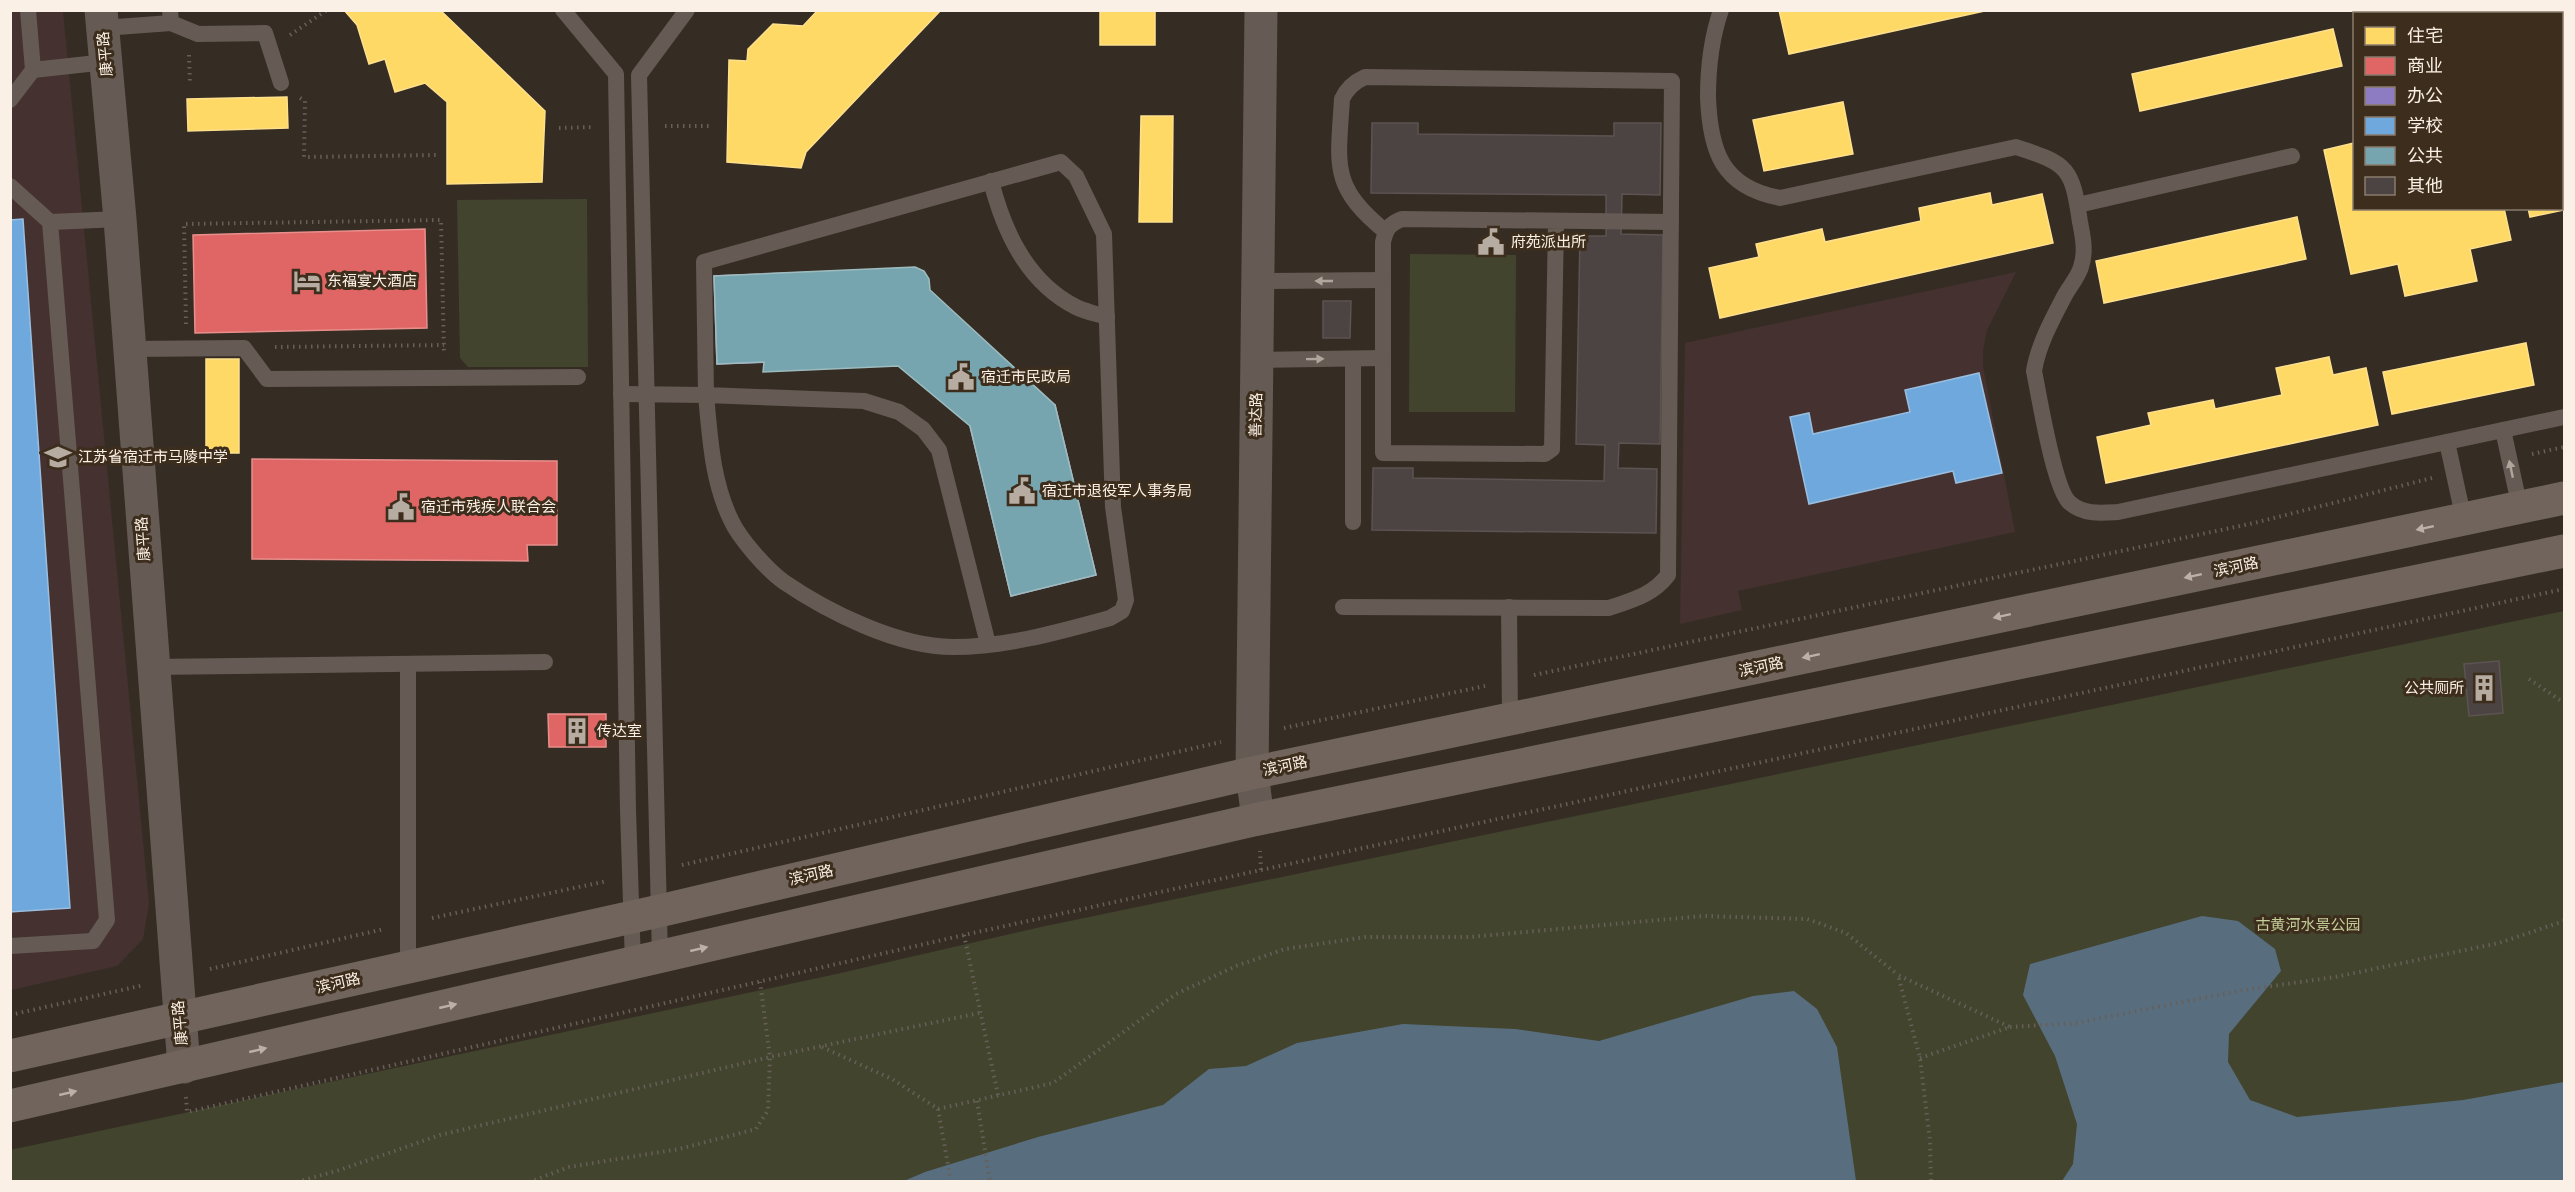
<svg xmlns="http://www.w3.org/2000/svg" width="2575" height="1192" viewBox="0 0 2575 1192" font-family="Raleway,'Noto Sans SC',sans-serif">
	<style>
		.education { fill: #453130 }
		.green { fill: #42442e }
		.water { fill: #586e7f }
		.homes { fill: #ffd966; stroke: #fee08c; stroke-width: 1.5 }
		.shops { fill: #e06666; stroke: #e88f8c; stroke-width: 1.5 }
		.offices { fill: #8e7cc3; stroke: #af9fcd; stroke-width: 1.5 }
		.schools { fill: #6fa8dc; stroke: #99bedf; stroke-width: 1.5 }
		.public { fill: #76a5af; stroke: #9ebcbf; stroke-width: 1.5 }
		.building { fill: #4c4442; stroke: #5c5352; stroke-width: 1.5 }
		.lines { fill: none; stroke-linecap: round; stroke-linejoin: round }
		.path { stroke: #675f59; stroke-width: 4; stroke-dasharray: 1.5 4.5; stroke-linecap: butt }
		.service { stroke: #655b54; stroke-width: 16 }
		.tertiary { stroke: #655b54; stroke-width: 33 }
		.secondary { stroke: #70645d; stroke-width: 33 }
		.oneway { fill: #b0a69c }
		.oneway2 { fill: #bcb1a8 }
		.labels { text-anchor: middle; stroke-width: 6; stroke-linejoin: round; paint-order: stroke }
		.street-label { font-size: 15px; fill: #fbf0e5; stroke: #3d2d1c }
		.poi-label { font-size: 15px; fill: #fbf0e5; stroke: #3d2d1c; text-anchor: start }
		.park-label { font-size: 15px; fill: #c4ce99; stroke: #3d2d1c }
	</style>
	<rect width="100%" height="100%" fill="#352d24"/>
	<g class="education">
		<polygon points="10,11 63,11 149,904 143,939 117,966 11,990"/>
		<polygon points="2016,272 1987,330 1983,350 1983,366 2015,532 1738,591 1742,610 1680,624 1685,343"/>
	</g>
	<g class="green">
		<polygon points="587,199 588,367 468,367 460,358 457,200"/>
		<polygon points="1410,254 1516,255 1515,412 1409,412"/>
		<polygon points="2564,611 2564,1181 11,1182 10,1150 832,975 1041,927"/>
	</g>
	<g class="water">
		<polygon points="2202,916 2238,921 2275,949 2281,971 2229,1034 2228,1062 2250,1100 2297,1117 2463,1100 2564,1082 2564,1181 2062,1181 2073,1164 2077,1124 2055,1056 2023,995 2030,964"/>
		<polygon points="1794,991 1817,1009 1837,1047 1856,1181 904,1181 925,1172 1038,1137 1163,1105 1209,1069 1246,1066 1297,1043 1403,1024 1515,1029 1599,1041 1753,996"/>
	</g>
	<g class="homes">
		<polygon points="344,10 440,10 545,111 542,182 447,184 447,102 425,83 395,92 385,59 369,64 357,25"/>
		<polygon points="818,10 941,10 806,152 801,168 727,162 729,60 747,61 748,49 773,24 803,26"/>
		<rect x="1100" y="10" width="55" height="35"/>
		<polygon points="1779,10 1989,10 1789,54"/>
		<polygon points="2440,10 2564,10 2564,20 2562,21 2562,14 2441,14"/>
		<polygon points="2333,29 2342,66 2140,111 2132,74"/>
		<polygon points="287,97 288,128 188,131 187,99"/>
		<polygon points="1843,102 1853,154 1764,171 1753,120"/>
		<polygon points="1141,116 1173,116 1172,222 1139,222"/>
		<polygon points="2354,143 2354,208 2504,208 2511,240 2470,249 2477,281 2405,296 2398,264 2351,274 2324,150"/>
		<polygon points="2564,155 2564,210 2530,217 2528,208 2562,208 2562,156"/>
		<polygon points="1990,193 1992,205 2042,194 2053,243 1720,318 1709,268 1759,257 1756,244 1822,229 1825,242 1921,221 1919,208"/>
		<polygon points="2297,217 2306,259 2104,303 2096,261"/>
		<polygon points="2526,343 2534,385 2392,414 2383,372"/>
		<polygon points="2329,357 2333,375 2366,368 2378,425 2106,483 2097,437 2151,425 2148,413 2213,400 2215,409 2282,395 2276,368"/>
		<rect x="206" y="359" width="33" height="94"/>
	</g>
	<g class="shops">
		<polygon points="425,229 427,328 195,333 193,235"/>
		<polygon points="252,459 557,461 557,545 527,545 528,561 252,559"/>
		<polygon points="548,714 606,714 606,747 549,747"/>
	</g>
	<g class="offices">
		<polygon points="893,269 896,357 717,364 714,276"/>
		<polygon points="1055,405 1096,575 1011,596 970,426"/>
	</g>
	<g class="schools">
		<polygon points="23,219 70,908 10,912 10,220"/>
		<polygon points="1979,373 2002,473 1956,483 1953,471 1809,504 1790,417 1809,413 1813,434 1910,412 1905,390"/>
	</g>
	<polygon class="public" points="915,267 924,271 929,279 930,290 1055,405 1096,575 1011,596 970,426 898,366 763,372 764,362 717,364 714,276"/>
	<g class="building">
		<polygon points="1372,123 1418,123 1418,134 1614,136 1614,123 1661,123 1660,195 1622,194 1621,234 1663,235 1660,444 1619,443 1618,468 1657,469 1656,533 1372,530 1373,468 1413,468 1413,478 1604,481 1605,445 1576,444 1580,236 1606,236 1606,195 1371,193"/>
		<polygon points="1323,301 1351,301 1350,338 1323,338"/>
		<polygon points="2499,661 2503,713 2469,716 2464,664"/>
	</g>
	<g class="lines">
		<g class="path">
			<polyline points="290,35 327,10"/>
			<polyline points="189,55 190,84"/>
			<polyline points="300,98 305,101 304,157 437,155"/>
			<polyline points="665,126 711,126"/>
			<polyline points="559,128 595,127"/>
			<polyline points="186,324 184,224 441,220 444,353"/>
			<polyline points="275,347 444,345"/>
			<polyline points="2532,454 2564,447"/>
			<polyline points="1534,675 2254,523 2432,478"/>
			<polyline points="2529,679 2564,703"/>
			<polyline points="1284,728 1485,686"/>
			<polyline points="682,865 1221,742"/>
			<polyline points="1261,870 2564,589"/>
			<polyline points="432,918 607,881"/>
			<polyline points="964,935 998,1095"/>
			<polyline points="210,969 384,929"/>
			<polyline points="10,1015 144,985"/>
			<polyline points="2010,1027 2076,1023 2244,990 2335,977 2499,943 2564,921"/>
			<polyline points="822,1047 892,1079 938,1109 1053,1083 1176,994 1236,966 1285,949 1366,937 1470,937 1703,916 1807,919 1846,933 1898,975"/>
			<polyline points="1920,1058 2010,1027 1898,975 1920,1058 1930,1141 1931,1182"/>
			<polyline points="186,1097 187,1112 964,935 1261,870 1260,851"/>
			<polyline points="977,1101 990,1182"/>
			<polyline points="938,1109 951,1182"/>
			<polyline points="297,1182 343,1169 440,1135 770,1057 979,1013"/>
			<polyline points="529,1182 569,1167 679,1149 756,1129 768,1110 770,1057 760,982"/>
		</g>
		<g class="service">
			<polyline points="170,10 171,23 198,34 265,33 281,83"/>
			<polyline points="563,10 616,74 628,810 633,964"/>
			<path d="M1721,10c-10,29 -13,56 -13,87 2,53 13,90 72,101l236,-51c53,17 56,21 64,75 3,15 6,30 1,45 -3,10 -11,19 -16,28 -12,23 -27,50 -31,76 5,24 20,119 36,132 14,12 31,10 48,9l446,-95"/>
			<polyline points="103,28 171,23"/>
			<polyline points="33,70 106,62"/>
			<polyline points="2562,98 2564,97"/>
			<polyline points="10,100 33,70 28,10"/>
			<path d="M991,181c13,51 36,101 85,126 10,5 21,7 31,10"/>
			<polyline points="10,186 50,222 107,920 93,941 10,946"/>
			<polyline points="2078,205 2292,156"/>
			<path d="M1556,221l-4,228 -7,5 -162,-1v-211c3,-13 6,-18 19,-23l269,3"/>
			<polyline points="50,222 120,219"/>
			<polyline points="1258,281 1383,280"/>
			<polyline points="129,349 244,348 267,379 578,377"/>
			<polyline points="1353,359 1353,522"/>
			<polyline points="1257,360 1383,358"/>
			<path d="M621,394l85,1c4,42 6,86 25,125 8,18 36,50 53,62 44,30 114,65 169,65 53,0 106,-15 157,-29l12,-7 4,-11 -13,-93 -9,-273 -28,-58 -15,-14 -357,100 2,133 158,6 35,11 24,17 16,21 49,194"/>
			<polyline points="2503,430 2520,508"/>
			<polyline points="2447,442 2464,520"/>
			<path d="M1343,607l266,1c23,-8 44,-13 59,-33l4,-494 -307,-4c-11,5 -18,11 -23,22 -4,66 -12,87 43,132"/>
			<polyline points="1509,607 1510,719"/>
			<polyline points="408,664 408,967"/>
			<polyline points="152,667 545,662"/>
			<polyline points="660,958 639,75 687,10"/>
		</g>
		<g class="tertiary">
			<polyline points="101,10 120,219 184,1067"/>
			<polyline points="1258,819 1252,773 1261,10"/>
		</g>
		<g class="secondary">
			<polyline points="10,1056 659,911 1252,773 2564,498"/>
			<polyline points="10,1106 1258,819 2564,551"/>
		</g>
	</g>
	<defs><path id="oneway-solid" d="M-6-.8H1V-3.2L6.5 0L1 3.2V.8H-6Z" transform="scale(1.5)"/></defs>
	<g class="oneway">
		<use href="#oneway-solid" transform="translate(1324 281) rotate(180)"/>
		<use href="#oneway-solid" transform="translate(1315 359) rotate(-1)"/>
		<use href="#oneway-solid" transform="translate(2511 469) rotate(-102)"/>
	</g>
	<g class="oneway2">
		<use href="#oneway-solid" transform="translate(2425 528) rotate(168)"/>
		<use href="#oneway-solid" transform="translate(2193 576) rotate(168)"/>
		<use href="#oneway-solid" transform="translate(2002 616) rotate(168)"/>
		<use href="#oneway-solid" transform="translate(1811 656) rotate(168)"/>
		<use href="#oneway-solid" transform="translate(699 949) rotate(-13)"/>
		<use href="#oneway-solid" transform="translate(448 1006) rotate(-13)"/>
		<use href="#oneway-solid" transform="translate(258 1050) rotate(-13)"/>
		<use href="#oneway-solid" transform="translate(68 1093) rotate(-13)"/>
	</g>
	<defs>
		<symbol id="civic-bare" viewBox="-9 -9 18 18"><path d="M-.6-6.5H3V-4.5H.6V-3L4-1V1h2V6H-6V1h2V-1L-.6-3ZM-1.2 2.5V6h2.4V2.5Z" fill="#b6aca1" stroke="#3d2d1c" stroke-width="2.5" paint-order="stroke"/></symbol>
		<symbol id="hotel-bare" viewBox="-9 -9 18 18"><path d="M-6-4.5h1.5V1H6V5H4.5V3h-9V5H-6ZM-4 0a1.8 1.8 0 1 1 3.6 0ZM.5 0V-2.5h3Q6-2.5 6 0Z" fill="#b6aca1" stroke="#3d2d1c" stroke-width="2.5" paint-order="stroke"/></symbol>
		<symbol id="school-bare" viewBox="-9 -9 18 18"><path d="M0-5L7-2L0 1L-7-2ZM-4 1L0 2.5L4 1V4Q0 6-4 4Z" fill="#b6aca1" stroke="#3d2d1c" stroke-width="2.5" paint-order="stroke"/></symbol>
		<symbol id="building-bare" viewBox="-9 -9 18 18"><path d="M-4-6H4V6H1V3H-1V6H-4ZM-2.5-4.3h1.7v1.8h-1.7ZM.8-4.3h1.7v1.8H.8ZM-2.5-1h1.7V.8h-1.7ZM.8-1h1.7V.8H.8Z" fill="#b6aca1" stroke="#3d2d1c" stroke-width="2.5" paint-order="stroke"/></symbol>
	</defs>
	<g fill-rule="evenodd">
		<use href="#civic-bare" x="1472" y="223" width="38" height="38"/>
		<use href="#hotel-bare" x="288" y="262" width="38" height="38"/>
		<use href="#civic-bare" x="942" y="358" width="38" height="38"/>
		<use href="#school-bare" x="39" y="438" width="38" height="38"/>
		<use href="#civic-bare" x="1003" y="472" width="38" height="38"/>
		<use href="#civic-bare" x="382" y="488" width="38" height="38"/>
		<use href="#building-bare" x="2465" y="669" width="38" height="38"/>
		<use href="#building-bare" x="558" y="712" width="38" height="38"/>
	</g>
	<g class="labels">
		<g class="street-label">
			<text transform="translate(105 54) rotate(-95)" y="5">康平路</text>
			<text transform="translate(1256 415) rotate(-89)" y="5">善达路</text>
			<text transform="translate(143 539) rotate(-94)" y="5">康平路</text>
			<text transform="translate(2236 567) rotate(-12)" y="5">滨河路</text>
			<text transform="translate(1761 667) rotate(-12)" y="5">滨河路</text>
			<text transform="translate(1285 766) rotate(-12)" y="5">滨河路</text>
			<text transform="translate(811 875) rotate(-13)" y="5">滨河路</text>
			<text transform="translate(338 983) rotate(-13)" y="5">滨河路</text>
			<text transform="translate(180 1023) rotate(-95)" y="5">康平路</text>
		</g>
		<g class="poi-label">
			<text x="1511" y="247">府苑派出所</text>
			<text x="327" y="286">东福宴大酒店</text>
			<text x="981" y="382">宿迁市民政局</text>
			<text x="78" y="462">江苏省宿迁市马陵中学</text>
			<text x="1042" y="496">宿迁市退役军人事务局</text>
			<text x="421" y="512">宿迁市残疾人联合会</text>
			<text x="2464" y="693" text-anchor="end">公共厕所</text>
			<text x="597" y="736">传达室</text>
		</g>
		<g class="park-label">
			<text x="2308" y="930">古黄河水景公园</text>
		</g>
	</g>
	<rect width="2575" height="1192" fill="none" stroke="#fbf0e5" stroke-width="24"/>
	<rect x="2353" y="12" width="210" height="198" fill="#3d2d1c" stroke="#897b6c" stroke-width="1.5"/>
	<rect x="2365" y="27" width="30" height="18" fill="#ffd966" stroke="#897b6c" stroke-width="1.5"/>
	<text x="2407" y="42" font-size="18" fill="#fbf0e5">住宅</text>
	<rect x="2365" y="57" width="30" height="18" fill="#e06666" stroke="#897b6c" stroke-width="1.5"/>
	<text x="2407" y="72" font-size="18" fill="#fbf0e5">商业</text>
	<rect x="2365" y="87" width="30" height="18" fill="#8e7cc3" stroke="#897b6c" stroke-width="1.5"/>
	<text x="2407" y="102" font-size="18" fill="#fbf0e5">办公</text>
	<rect x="2365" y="117" width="30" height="18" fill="#6fa8dc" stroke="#897b6c" stroke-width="1.5"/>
	<text x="2407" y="132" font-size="18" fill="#fbf0e5">学校</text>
	<rect x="2365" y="147" width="30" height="18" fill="#76a5af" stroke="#897b6c" stroke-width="1.5"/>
	<text x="2407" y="162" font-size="18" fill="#fbf0e5">公共</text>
	<rect x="2365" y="177" width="30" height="18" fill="#4c4442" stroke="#897b6c" stroke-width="1.5"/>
	<text x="2407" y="192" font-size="18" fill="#fbf0e5">其他</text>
</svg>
